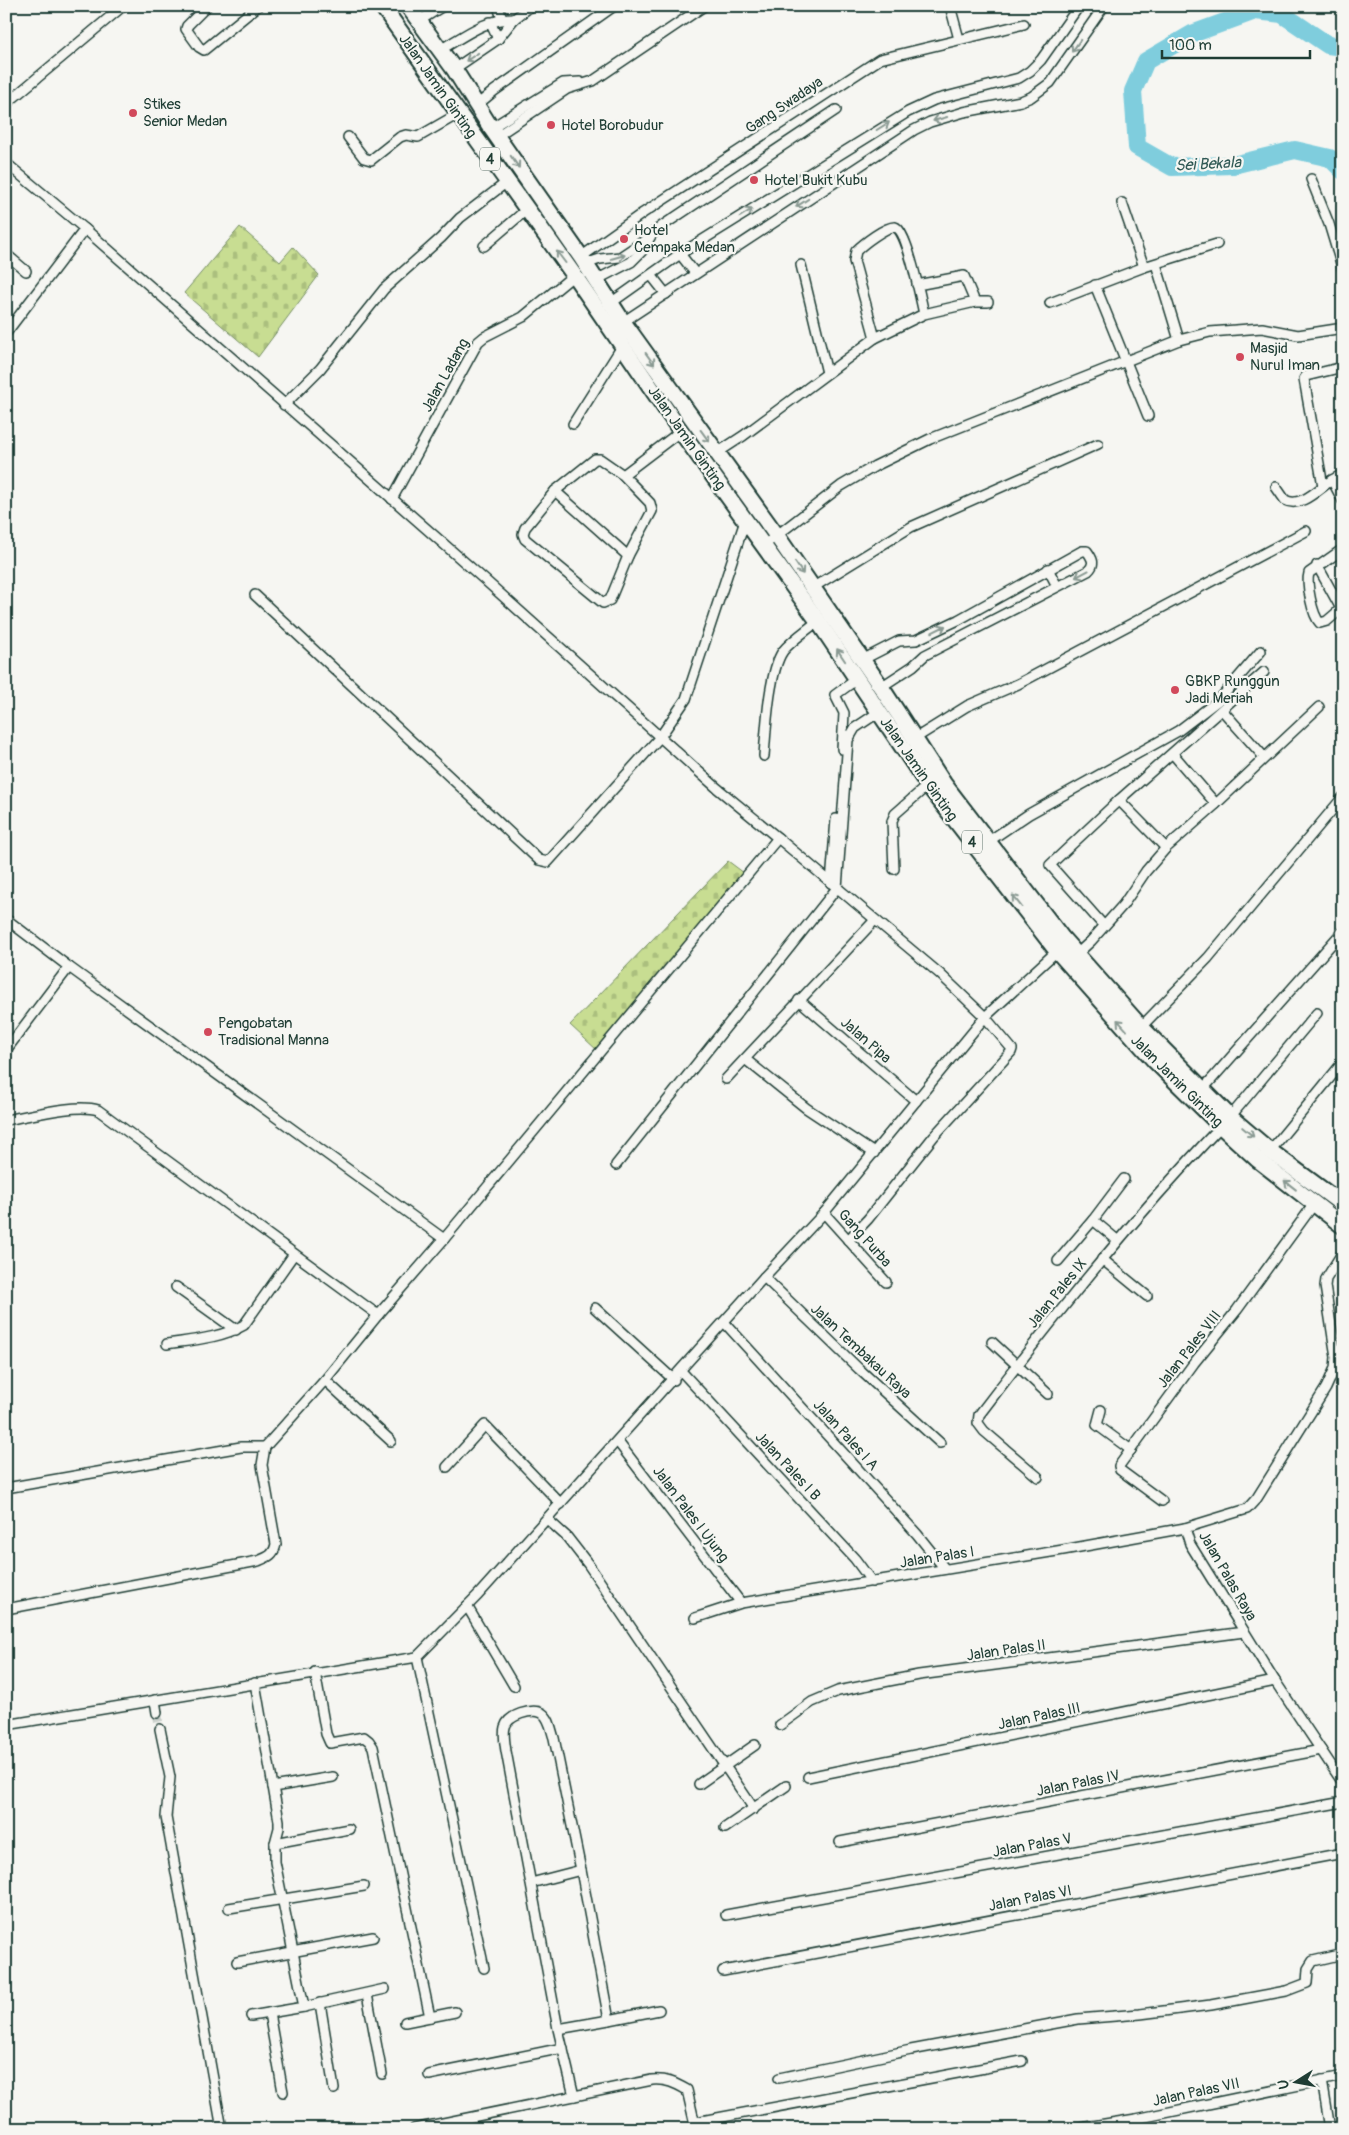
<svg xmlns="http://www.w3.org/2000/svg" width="1349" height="2135" viewBox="0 0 1349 2135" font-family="Pangolin,sans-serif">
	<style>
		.cemetery { fill: url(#cemetery-stones); stroke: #748d63 }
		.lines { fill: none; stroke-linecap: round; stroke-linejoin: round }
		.river { stroke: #7fcddd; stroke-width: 18 }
		.street-tunnel { stroke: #cbd1cc; stroke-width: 9; stroke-dasharray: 9 4.5; stroke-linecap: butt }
		.street-casing { stroke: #1f3d34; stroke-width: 12 }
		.highway-casing { stroke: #1f3d34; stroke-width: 19 }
		.street { stroke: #f6f6f2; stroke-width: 9 }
		.highway { stroke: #f6f6f2; stroke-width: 15 }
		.oneway { stroke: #8a9a93 }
		.poi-dot { fill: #d1495b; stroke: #f6f6f2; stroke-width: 2 }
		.labels { text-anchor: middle; stroke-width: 4.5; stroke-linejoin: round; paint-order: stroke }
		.shield { fill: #f6f6f2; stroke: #60746d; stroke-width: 1 }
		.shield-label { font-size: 14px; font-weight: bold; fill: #1f3d34 }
		.street-label { font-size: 15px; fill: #1f3d34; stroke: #f6f6f2 }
		.poi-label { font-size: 15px; fill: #1f3d34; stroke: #f6f6f2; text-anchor: start }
		.water-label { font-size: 16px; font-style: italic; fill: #325a56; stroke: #f6f6f2 }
	</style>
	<defs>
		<pattern id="cemetery-stones" width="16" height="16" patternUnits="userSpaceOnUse" patternTransform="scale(1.25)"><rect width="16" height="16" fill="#c8dd92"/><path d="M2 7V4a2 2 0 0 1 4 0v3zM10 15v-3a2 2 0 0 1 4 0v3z" fill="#abbf7e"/></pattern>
	</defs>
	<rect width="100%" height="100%" fill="#f6f6f2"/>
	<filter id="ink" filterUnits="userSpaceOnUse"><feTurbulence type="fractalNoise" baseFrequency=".02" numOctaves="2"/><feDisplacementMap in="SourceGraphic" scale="10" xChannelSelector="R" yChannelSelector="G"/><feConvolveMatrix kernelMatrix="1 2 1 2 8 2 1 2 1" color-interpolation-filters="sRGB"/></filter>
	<g filter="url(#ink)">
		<g class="cemetery">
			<polygon points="240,227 280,262 293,247 319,275 258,357 184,293"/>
			<polygon points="728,861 744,873 598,1051 570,1025"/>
		</g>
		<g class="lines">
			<polyline class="river" points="1343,47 1328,45 1282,14 1255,11 1192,34 1146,61 1133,91 1137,147 1172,167 1233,165 1295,150 1330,158 1343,171"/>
			<polyline class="street-tunnel" points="157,1713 160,1729"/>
			<defs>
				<g id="street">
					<polyline points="207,6 187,26 186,29 199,47 204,50 258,6"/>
					<polyline points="498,6 502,19"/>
					<polyline points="950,6 959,39"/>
					<polyline points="419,21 443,6"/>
					<polyline points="490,22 498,39"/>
					<path d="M440,50c23,-13 46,-32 74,-31"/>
					<polyline points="454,69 498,39 514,19 531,6"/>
					<polyline points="6,104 123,6"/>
					<polyline points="477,105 494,91 614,6"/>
					<polyline points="491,128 563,83 580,82"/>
					<polyline points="497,136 567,89 593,81 704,6"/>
					<polyline points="348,137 364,158 371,160 400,137 406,135 418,137 458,114"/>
					<path d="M6,163l79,66 401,352 231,207 61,50 -334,401 -66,76 -53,65 -60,67 -3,18 14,79c-2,11 -8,13 -18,17l-252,48"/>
					<polyline points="1311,179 1329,224 1343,270"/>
					<polyline points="1122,203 1144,267"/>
					<polyline points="484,246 526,210"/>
					<polyline points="6,254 26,271"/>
					<polyline points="680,254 695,273"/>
					<polyline points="581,257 643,213 880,59 1024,24"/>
					<polyline points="585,264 600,259 620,257 647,239"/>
					<polyline points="1156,264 1179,340"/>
					<polyline points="801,265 827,373"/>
					<polyline points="651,275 666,294"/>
					<polyline points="596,280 631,262 642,251 652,234 662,226 836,110"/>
					<path d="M917,285l47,-9 11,26 -51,12 -49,24 -19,-70 -2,-7 2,-10c7,-7 30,-25 39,-24 12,2 26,74 29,87"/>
					<polyline points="1095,285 1148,416"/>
					<polyline points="975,302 988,302"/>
					<polyline points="1050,303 1144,267 1217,244"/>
					<polyline points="608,305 680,254 908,112 934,100 1019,78 1030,71 1041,60 1079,6"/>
					<polyline points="620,324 914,130 930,122 964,112 1021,101 1031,97 1050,83 1104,6"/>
					<polyline points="6,333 85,229"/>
					<polyline points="284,405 320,369 384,289 441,238 460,218 507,182"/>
					<polyline points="573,424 623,345"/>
					<polyline points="717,453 743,436 875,338"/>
					<polyline points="1343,474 1332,480 1343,501"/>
					<polyline points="623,475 600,459 595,459 555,491 525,528 523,534 525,539 603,603 610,600 628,556 652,511 650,503 623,475 673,437 680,430"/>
					<polyline points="1323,486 1304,379 1306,376 1343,367"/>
					<path d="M1276,487l9,13c16,9 34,-12 47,-20"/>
					<polyline points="555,491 628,556"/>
					<polyline points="392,499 478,342 484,337 523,317 574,275"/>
					<polyline points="763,546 841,486 875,466 930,439 1179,340 1210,332 1262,328 1298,335 1343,328"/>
					<polyline points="1317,565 1343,612"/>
					<polyline points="1048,569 1057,586"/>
					<polyline points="812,588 911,527 1098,444"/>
					<polyline points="255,595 539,860 548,862 660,737 686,699 745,521"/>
					<path d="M1341,609l-14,12 -7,2c-8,-8 -14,-40 -11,-50l34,-24"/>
					<path d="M862,660l37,-19 17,-1 42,-20 124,-69h5c5,7 9,13 1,20l-163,84 -12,11 -32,21"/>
					<polyline points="1222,710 1264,757"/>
					<polyline points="914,739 967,706 1018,684 1306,531"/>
					<polyline points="842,749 844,713 835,695 857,679"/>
					<polyline points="1173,754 1216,804"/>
					<path d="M764,756c2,-26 5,-85 19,-105 9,-11 24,-21 35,-30"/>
					<polyline points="1119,800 1166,848"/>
					<polyline points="778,838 940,974 985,1017 1012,1049 1011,1052 934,1136 868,1219 848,1240"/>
					<polyline points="989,841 1029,814 1178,731 1220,699 1261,651"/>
					<polyline points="894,869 892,821 895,814 928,785"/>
					<polyline points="831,883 836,819"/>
					<polyline points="6,919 69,967 444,1239"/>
					<polyline points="1104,926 1050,865 1119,800 1264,672"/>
					<polyline points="1077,954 1091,941 1123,905 1146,871 1166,848 1216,804 1319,707"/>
					<polyline points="799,1000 916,1101"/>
					<polyline points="1141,1027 1208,958 1343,797"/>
					<polyline points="6,1050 69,967"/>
					<polyline points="745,1059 806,1108 874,1153"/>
					<polyline points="726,1079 875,920"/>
					<polyline points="1203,1089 1343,931"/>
					<polyline points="1230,1117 1317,1013"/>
					<path d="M6,1120c24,-4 70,-17 92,-10l280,205"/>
					<polyline points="1270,1151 1343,1062"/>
					<polyline points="616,1165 837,888 848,740 855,728 879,712"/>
					<polyline points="824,1213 886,1282"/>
					<polyline points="1117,1240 1093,1220 1124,1179"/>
					<polyline points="1343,1252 1326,1279 1325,1286 1336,1357 1335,1368 1326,1388 1257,1498 1247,1509 1185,1528 1190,1544 1275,1681 1343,1783"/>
					<polyline points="1102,1259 1147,1296"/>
					<polyline points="1058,1261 1093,1220"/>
					<polyline points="764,1277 859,1369 940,1443"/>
					<polyline points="176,1287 236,1330"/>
					<polyline points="595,1308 674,1380"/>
					<polyline points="724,1322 917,1534 945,1569"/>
					<polyline points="992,1342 1048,1394"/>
					<path d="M167,1344c26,-4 54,-6 77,-19l50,-71"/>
					<polyline points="681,1371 855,1559 872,1582"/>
					<polyline points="325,1380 391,1441"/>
					<polyline points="1101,1410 1097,1425 1131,1450"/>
					<polyline points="618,1442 741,1603"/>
					<polyline points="447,1467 485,1425 561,1504"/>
					<path d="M1038,1477l-54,-46 -6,-8 1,-8c76,-100 155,-198 242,-289"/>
					<polyline points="6,1488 241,1447 265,1447"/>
					<polyline points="1162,1501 1120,1470 1119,1466 1194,1363 1237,1310 1314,1204"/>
					<polyline points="547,1519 567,1537 588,1564 754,1809"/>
					<polyline points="467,1606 514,1686"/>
					<polyline points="695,1618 741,1603 1063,1550 1185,1528"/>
					<polyline points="417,1657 484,1968"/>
					<polyline points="315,1672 326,1734 330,1743 364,1737 369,1741 373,1747 430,2017"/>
					<polyline points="155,1700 157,1713"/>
					<polyline points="6,1725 417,1657 478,1595 764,1277 824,1213 985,1017 1057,951"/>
					<polyline points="780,1725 812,1702 838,1691 919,1675 1244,1632"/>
					<polyline points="160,1729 170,1777 166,1817 222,2129"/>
					<polyline points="808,1777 1275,1681"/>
					<polyline points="699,1784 755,1745"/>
					<polyline points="273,1787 333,1777"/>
					<polyline points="725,1828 786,1786"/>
					<polyline points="840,1842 1321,1750"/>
					<polyline points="275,1843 349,1829"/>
					<polyline points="531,1883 581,1870"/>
					<polyline points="229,1908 364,1886"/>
					<polyline points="726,1915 1343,1802"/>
					<polyline points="237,1962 373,1937"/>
					<polyline points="723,1971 1343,1853"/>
					<polyline points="367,1994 382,2074"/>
					<polyline points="320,2003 334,2089"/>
					<polyline points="304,2007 385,1989"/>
					<polyline points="269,2013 283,2092"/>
					<polyline points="251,2016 304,2007 275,1862 275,1843 279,1828 279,1821 255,1683"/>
					<polyline points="609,2020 659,2010"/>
					<polyline points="405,2022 455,2012"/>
					<path d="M558,2029l51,-9 -28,-150 -27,-132c-3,-8 -4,-20 -12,-25 -10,-5 -34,2 -37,14 -2,7 0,17 1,24l52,278 16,67"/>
					<polyline points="429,2075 563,2048"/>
					<polyline points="779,2078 911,2050 1078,2019 1140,2014 1211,2005 1286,1991 1307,1983 1308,1969 1313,1961 1343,1954"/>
					<polyline points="1322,2080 1330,2129"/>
					<polyline points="696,2122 1022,2061"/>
					<path d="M414,2129l238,-49c15,-1 23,3 35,10l9,39"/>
					<polyline points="1074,2129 1136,2119 1343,2076"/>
				</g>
				<g id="highway">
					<polyline points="382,6 574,275 680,430 818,621 928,785 1053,946 1155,1061 1221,1126 1257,1159 1343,1226"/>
					<polyline points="408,6 454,69 491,128 581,257 623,322 777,536 881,687 944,784 1062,938 1141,1027 1230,1117 1270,1151 1343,1205"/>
				</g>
			</defs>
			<use href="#street" class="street-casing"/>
			<use href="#highway" class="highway-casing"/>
			<use href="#street" class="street"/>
			<use href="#highway" class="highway"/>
		</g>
		<defs><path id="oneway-shaft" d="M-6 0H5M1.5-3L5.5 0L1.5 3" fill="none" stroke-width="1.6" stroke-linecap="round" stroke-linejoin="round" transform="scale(1.25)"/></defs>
		<g class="oneway">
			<use href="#oneway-shaft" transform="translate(1076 46) rotate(125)"/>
			<use href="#oneway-shaft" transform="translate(472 57) rotate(146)"/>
			<use href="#oneway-shaft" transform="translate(940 119) rotate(164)"/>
			<use href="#oneway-shaft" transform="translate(883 126) rotate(-32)"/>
			<use href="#oneway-shaft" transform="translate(515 162) rotate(55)"/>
			<use href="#oneway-shaft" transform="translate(802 203) rotate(147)"/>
			<use href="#oneway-shaft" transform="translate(746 213) rotate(-32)"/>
			<use href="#oneway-shaft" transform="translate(561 257) rotate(-127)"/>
			<use href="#oneway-shaft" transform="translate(618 257) rotate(-16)"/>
			<use href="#oneway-shaft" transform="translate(650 359) rotate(54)"/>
			<use href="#oneway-shaft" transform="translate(705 436) rotate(54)"/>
			<use href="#oneway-shaft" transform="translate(799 568) rotate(56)"/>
			<use href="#oneway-shaft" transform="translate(1082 574) rotate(152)"/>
			<use href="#oneway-shaft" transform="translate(939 629) rotate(-26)"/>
			<use href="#oneway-shaft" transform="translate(841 655) rotate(-124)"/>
			<use href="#oneway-shaft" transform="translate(1017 901) rotate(-128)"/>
			<use href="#oneway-shaft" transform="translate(1122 1025) rotate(-132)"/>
			<use href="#oneway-shaft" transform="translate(1248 1132) rotate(40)"/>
			<use href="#oneway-shaft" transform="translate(1290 1185) rotate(-142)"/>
		</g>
	</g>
	<g class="poi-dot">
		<circle cx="133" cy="113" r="5"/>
		<circle cx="551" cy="125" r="5"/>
		<circle cx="754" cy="180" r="5"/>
		<circle cx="624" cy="239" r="5"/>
		<circle cx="1240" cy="357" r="5"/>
		<circle cx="1175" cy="690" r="5"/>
		<circle cx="208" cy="1032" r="5"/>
	</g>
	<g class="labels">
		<g class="shield">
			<rect x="480" y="147.5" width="20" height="23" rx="4"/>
			<rect x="962" y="830.5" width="20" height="23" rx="4"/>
		</g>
		<g class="shield-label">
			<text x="490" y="164">4</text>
			<text x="972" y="847">4</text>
		</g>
		<g class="street-label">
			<text transform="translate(438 86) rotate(55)" y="5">Jalan Jamin Ginting</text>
			<text transform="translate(784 105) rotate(-34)" y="5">Gang Swadaya</text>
			<text transform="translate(445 375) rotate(-61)" y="5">Jalan Ladang</text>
			<text transform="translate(687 438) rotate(55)" y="5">Jalan Jamin Ginting</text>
			<text transform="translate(919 769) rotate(55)" y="5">Jalan Jamin Ginting</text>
			<text transform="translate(866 1040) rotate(41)" y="5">Jalan Pipa</text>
			<text transform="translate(1177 1081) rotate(45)" y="5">Jalan Jamin Ginting</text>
			<text transform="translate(865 1238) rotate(48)" y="5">Gang Purba</text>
			<text transform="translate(1057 1293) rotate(-51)" y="5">Jalan Pales IX</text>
			<text transform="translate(1189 1349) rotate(-52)" y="5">Jalan Pales VIII</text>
			<text transform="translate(861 1351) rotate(43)" y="5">Jalan Tembakau Raya</text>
			<text transform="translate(846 1435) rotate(48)" y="5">Jalan Pales I A</text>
			<text transform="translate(788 1466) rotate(47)" y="5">Jalan Pales I B</text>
			<text transform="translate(691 1514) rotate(53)" y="5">Jalan Pales I Ujung</text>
			<text transform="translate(937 1557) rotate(-9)" y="5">Jalan Palas I</text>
			<text transform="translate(1228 1576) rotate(60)" y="5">Jalan Palas Raya</text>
			<text transform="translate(1006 1650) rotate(-8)" y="5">Jalan Palas II</text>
			<text transform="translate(1039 1716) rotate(-12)" y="5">Jalan Palas III</text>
			<text transform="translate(1078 1783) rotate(-11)" y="5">Jalan Palas IV</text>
			<text transform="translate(1032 1845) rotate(-10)" y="5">Jalan Palas V</text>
			<text transform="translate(1030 1898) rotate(-11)" y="5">Jalan Palas VI</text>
			<text transform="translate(1196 2092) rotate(-12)" y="5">Jalan Palas VII</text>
		</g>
		<g class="poi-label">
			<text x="143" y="109">Stikes<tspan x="143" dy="17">Senior Medan</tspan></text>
			<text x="561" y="130">Hotel Borobudur</text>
			<text x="764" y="185">Hotel Bukit Kubu</text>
			<text x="634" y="235">Hotel<tspan x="634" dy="17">Cempaka Medan</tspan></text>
			<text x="1250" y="353">Masjid<tspan x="1250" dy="17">Nurul Iman</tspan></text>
			<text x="1185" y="686">GBKP Runggun<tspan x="1185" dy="17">Jadi Meriah</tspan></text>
			<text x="218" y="1028">Pengobatan<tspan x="218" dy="17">Tradisional Manna</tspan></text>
		</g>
		<g class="water-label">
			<text transform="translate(1208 163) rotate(-3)" y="6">Sei Bekala</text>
		</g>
	</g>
	<rect width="1349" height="2135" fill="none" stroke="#f6f6f2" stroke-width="25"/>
	<rect x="12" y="12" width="1324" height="2110" fill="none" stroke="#1f3d34" stroke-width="2" filter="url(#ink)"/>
	<g transform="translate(1296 2082) rotate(259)" stroke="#f6f6f2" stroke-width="4" paint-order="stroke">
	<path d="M0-4L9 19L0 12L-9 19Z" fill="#1f3d34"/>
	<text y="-8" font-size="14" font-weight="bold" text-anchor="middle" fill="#1f3d34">U</text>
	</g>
	<path d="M1162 50v8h148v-8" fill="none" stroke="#1f3d34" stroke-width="2.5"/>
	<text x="1169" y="50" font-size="15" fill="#1f3d34" stroke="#f6f6f2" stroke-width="4" paint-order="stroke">100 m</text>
</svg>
